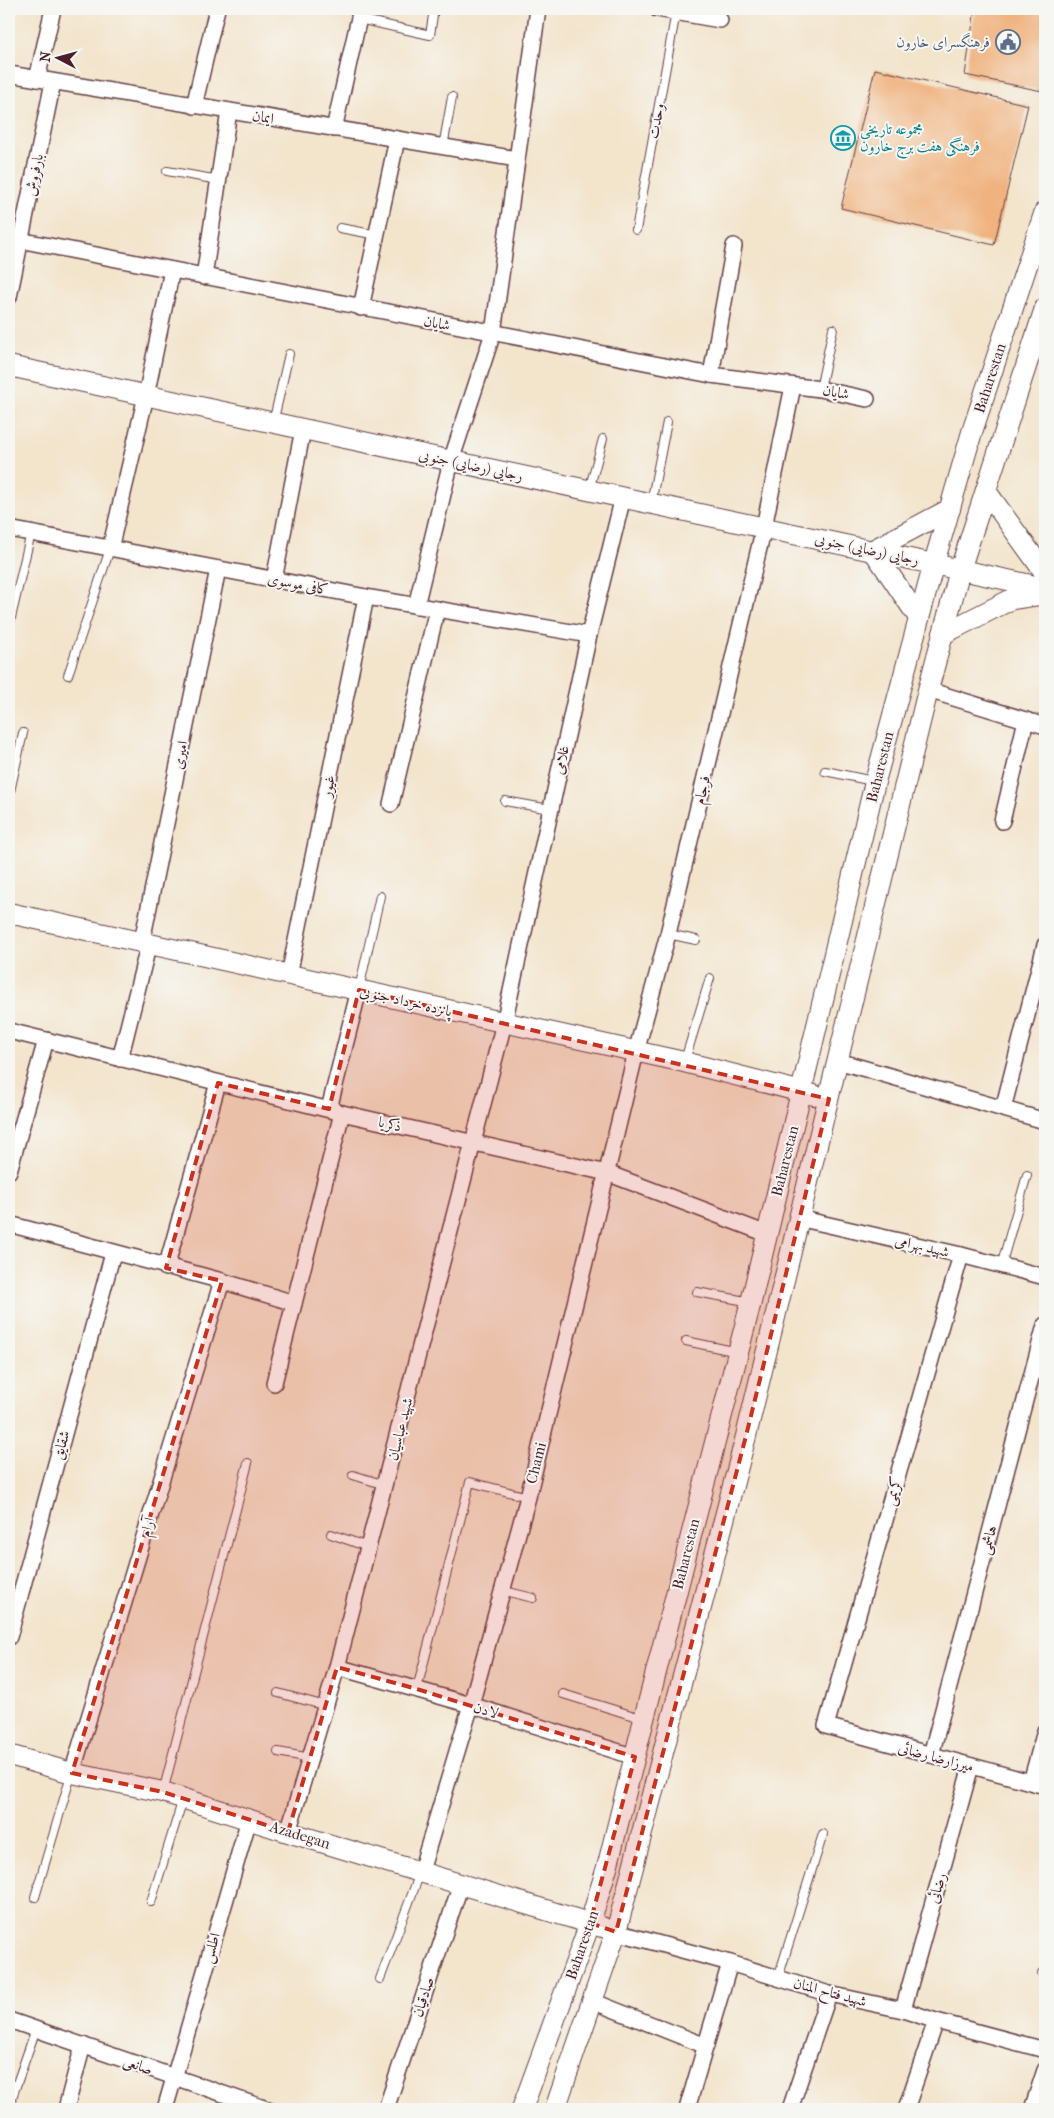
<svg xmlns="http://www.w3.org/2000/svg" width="1054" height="2118" viewBox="0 0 1054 2118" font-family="'IM FELL French Canon',Amiri,serif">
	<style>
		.building { fill: #f0b380 }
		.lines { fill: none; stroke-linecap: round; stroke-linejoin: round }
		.lane-casing { stroke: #633d43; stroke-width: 10 }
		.street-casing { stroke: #633d43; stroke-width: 18 }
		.secondary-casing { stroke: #633d43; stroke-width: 22 }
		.lane { stroke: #fff; stroke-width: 8 }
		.street { stroke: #fff; stroke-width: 15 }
		.secondary { stroke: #fff; stroke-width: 20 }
		.marked { fill: #c8321e; fill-opacity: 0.2; stroke: #c8321e; stroke-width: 4; stroke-dasharray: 10 6; stroke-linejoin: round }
		.labels { text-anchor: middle; stroke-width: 4; stroke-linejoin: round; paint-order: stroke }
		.service-label { font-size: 15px; fill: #4e5e75; stroke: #f6f6f2; text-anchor: end }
		.street-label { font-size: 15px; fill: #4a1f2b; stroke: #f6f6f2 }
		.culture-label { font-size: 15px; fill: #0d838f; stroke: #f6f6f2; text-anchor: start }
	</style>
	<rect width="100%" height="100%" fill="#f6f6f2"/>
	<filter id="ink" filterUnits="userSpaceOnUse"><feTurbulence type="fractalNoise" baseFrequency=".02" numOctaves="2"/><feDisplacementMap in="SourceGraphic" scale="10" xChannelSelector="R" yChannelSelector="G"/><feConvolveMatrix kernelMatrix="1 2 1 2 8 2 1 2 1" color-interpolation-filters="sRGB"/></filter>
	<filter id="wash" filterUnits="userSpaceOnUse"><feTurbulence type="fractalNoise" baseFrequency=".0096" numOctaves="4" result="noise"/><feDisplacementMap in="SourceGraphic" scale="20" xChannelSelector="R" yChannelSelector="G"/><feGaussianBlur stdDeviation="1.12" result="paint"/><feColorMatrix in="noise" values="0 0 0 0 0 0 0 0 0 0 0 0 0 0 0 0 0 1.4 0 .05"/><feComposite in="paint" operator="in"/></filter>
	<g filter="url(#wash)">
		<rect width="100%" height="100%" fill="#f3e4cc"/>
		<g id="blocks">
			<g class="building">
				<polygon points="975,9 1045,9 1045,79 1042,91 965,75"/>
				<polygon points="875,69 1028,105 994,245 841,208"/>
			</g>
		</g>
	</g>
	<g filter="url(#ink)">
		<use href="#blocks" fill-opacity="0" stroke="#633d43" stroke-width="1"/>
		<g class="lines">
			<defs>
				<g id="lane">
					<polyline points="359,19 430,35 434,9"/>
					<polyline points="443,147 452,97"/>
					<polyline points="167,171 219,180"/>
					<polyline points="340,228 377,235"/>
					<polyline points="636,230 676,12"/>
					<polyline points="820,389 833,329"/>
					<polyline points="273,423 289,354"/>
					<polyline points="589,490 603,439"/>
					<polyline points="651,503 667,422"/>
					<polyline points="9,626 31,533"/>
					<polyline points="68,675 110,549"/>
					<polyline points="825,771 873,781"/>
					<polyline points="9,796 23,733"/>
					<polyline points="505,801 550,809"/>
					<polyline points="668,934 696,940"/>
					<polyline points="359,989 380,896"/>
					<polyline points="685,1060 710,978"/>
					<polyline points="1001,1266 1027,1175"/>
					<polyline points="697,1292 751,1302"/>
					<polyline points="686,1341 738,1352"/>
					<polyline points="353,1475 385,1485"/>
					<polyline points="331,1534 368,1547"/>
					<polyline points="501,1590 533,1598"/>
					<polyline points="417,1689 470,1482 528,1497"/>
					<polyline points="278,1693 326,1706"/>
					<polyline points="563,1694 644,1719"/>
					<polyline points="278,1752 311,1758"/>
					<polyline points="163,1792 248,1463"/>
					<polyline points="35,1897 71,1775"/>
					<polyline points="151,1902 183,1799"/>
					<polyline points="1042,1973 1045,1974"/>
					<polyline points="778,1978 823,1834"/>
					<polyline points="380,1979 420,1873"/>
					<polyline points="9,2106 36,2029"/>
				</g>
				<g id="street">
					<polyline points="657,9 720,20"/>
					<polyline points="9,74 517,159"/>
					<polyline points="37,79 53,9"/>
					<polyline points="194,106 217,9"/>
					<polyline points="334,129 361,9"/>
					<polyline points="9,238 711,375 820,389 867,399"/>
					<polyline points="204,277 229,111"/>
					<polyline points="9,297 53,82"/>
					<polyline points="361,308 397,139"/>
					<polyline points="711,375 734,246"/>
					<polyline points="9,529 366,597 589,635"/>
					<polyline points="110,549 146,396 172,270"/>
					<polyline points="274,580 303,429"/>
					<polyline points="416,606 451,461 493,333 538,9"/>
					<polyline points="928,690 1045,726"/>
					<polyline points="391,804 437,609"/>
					<polyline points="1002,821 1026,720"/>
					<polyline points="142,941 218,569"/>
					<polyline points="289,975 366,597"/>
					<polyline points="9,1031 342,1113 607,1173 767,1234"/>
					<polyline points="120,1059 149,943"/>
					<polyline points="838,1061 1045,1121"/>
					<polyline points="329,1109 359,990"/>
					<polyline points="1003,1109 1045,945"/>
					<polyline points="9,1171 46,1040"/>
					<polyline points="798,1218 961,1255 1045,1277"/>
					<polyline points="9,1224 222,1281 294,1303"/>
					<polyline points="961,1255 826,1726 1045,1786"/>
					<polyline points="166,1268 218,1083"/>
					<polyline points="274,1383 342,1113"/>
					<polyline points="9,1637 113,1253"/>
					<polyline points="337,1667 471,1705 635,1757"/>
					<polyline points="931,1755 1045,1325"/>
					<polyline points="72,1773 222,1281"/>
					<polyline points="1031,1782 1045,1731"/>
					<polyline points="288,1832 337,1667 504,1023 589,635 623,497"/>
					<polyline points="421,1871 471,1705 528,1497 636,1052 668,934 764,527 793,386"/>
					<polyline points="616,1932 730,1963 829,1994 903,2010 936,2021 1045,2050"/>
					<polyline points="592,2001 706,2046"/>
					<polyline points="903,2010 971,1766"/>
					<polyline points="9,2020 267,2109"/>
					<polyline points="66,2109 83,2045"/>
					<polyline points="165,2109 249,1819"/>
					<polyline points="386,2109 461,1884"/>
					<polyline points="687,2109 730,1963"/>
					<polyline points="790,2109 829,1994"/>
					<polyline points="906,2109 936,2021"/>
					<polyline points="1032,2109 1045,2070"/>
				</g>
				<g id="secondary">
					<polyline points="9,366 1045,588"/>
					<polyline points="986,491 1045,573"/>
					<polyline points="919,618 873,550 950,509"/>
					<polyline points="943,634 1012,599 1045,594"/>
					<polyline points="9,913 684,1062 814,1095"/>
					<polyline points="9,1755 72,1773 163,1792 288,1832 602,1927"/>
					<polyline points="522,2109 590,1923 608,1864 644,1719 751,1302 875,782 934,563 972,432 1045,211"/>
					<polyline points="555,2109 616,1932 746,1436 928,690 960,570 1045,308"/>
				</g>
			</defs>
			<use href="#lane" class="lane-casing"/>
			<use href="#street" class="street-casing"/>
			<use href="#secondary" class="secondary-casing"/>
			<use href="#lane" class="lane"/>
			<use href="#street" class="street"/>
			<use href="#secondary" class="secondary"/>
		</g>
	</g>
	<path class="marked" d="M359,990l470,109 -83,337 -130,496 -26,-9 45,-166 -218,-68 -80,-22 -49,165 -125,-40 -91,-19 150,-492 -56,-13 52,-185 111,26z"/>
	<defs>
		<symbol id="civic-ring" viewBox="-11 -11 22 22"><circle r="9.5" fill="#f6f6f2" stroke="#5c6f8a" stroke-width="1.5"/><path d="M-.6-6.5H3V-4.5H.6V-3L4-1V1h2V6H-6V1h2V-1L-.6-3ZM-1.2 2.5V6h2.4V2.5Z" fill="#5c6f8a"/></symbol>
		<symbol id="museum-ring" viewBox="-11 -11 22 22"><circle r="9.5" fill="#f6f6f2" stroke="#0f9aa8" stroke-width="1.5"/><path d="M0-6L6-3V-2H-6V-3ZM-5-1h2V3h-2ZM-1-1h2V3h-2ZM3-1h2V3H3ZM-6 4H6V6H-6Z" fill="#0f9aa8"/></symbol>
	</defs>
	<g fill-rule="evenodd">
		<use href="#civic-ring" x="994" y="28" width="28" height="28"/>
		<use href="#museum-ring" x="829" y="124" width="28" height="28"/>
	</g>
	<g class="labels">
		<g class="service-label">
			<text x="990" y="47">فرهنگسرای خارون</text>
		</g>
		<g class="street-label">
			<text transform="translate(263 117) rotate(9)" y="5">ایمان</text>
			<text transform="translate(656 121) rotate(-80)" y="5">وحدت</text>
			<text transform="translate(34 175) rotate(-79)" y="5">بارفروش</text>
			<text transform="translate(437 323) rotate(11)" y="5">شایان</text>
			<text transform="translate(990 378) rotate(-72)" y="5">Baharestan</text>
			<text transform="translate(836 392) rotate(11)" y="5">شایان</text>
			<text transform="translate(471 465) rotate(12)" y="5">رجایی (رضایی) جنوبی</text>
			<text transform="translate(867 549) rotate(12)" y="5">رجایی (رضایی) جنوبی</text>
			<text transform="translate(298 584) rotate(11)" y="5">کافی موسوی</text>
			<text transform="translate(180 755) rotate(-79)" y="5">امیری</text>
			<text transform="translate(561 760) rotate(-78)" y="5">غلامی</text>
			<text transform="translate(880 767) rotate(-76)" y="5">Baharestan</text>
			<text transform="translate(328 786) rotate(-78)" y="5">غیور</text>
			<text transform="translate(702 790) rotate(-77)" y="5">فرجام</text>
			<text transform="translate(406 1001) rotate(13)" y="5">پانزده خرداد جنوبی</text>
			<text transform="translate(390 1124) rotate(13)" y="5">ذکریا</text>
			<text transform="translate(785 1161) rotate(-76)" y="5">Baharestan</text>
			<text transform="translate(922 1246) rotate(13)" y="5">شهید بهرامی</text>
			<text transform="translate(400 1429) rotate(-76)" y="5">شهید عباسیان</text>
			<text transform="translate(61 1445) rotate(-75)" y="5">شقایق</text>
			<text transform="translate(536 1463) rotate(-76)" y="5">Chami</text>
			<text transform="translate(893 1491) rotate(-74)" y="5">کریمی</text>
			<text transform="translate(147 1527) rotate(-73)" y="5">آرام</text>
			<text transform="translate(988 1540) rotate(-75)" y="5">هاشمی</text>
			<text transform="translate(686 1554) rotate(-76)" y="5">Baharestan</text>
			<text transform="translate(486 1710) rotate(17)" y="5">لادن</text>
			<text transform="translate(936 1757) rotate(15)" y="5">میرزارضا رضائی</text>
			<text transform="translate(300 1835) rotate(17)" y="5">Azadegan</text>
			<text transform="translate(937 1888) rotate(-74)" y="5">رضائی</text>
			<text transform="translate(582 1945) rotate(-71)" y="5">Baharestan</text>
			<text transform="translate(211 1948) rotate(-74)" y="5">اطلس</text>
			<text transform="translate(830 1992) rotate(15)" y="5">شهید فتاح المنان</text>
			<text transform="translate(423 1997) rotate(-72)" y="5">صادقیان</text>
			<text transform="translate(138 2065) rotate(20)" y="5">صانعی</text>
		</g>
		<g class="culture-label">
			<text x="860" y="134">مجموعه تاریخی<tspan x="860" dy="17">فرهنگی هفت برج خارون</tspan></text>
		</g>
	</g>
	<rect width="1054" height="2118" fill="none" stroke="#f6f6f2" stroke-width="30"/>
	<g transform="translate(58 58) rotate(276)" stroke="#f6f6f2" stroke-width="4" paint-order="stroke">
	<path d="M0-4L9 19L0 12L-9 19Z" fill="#4a1f2b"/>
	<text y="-8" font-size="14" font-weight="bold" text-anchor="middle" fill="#4a1f2b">N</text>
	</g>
</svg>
